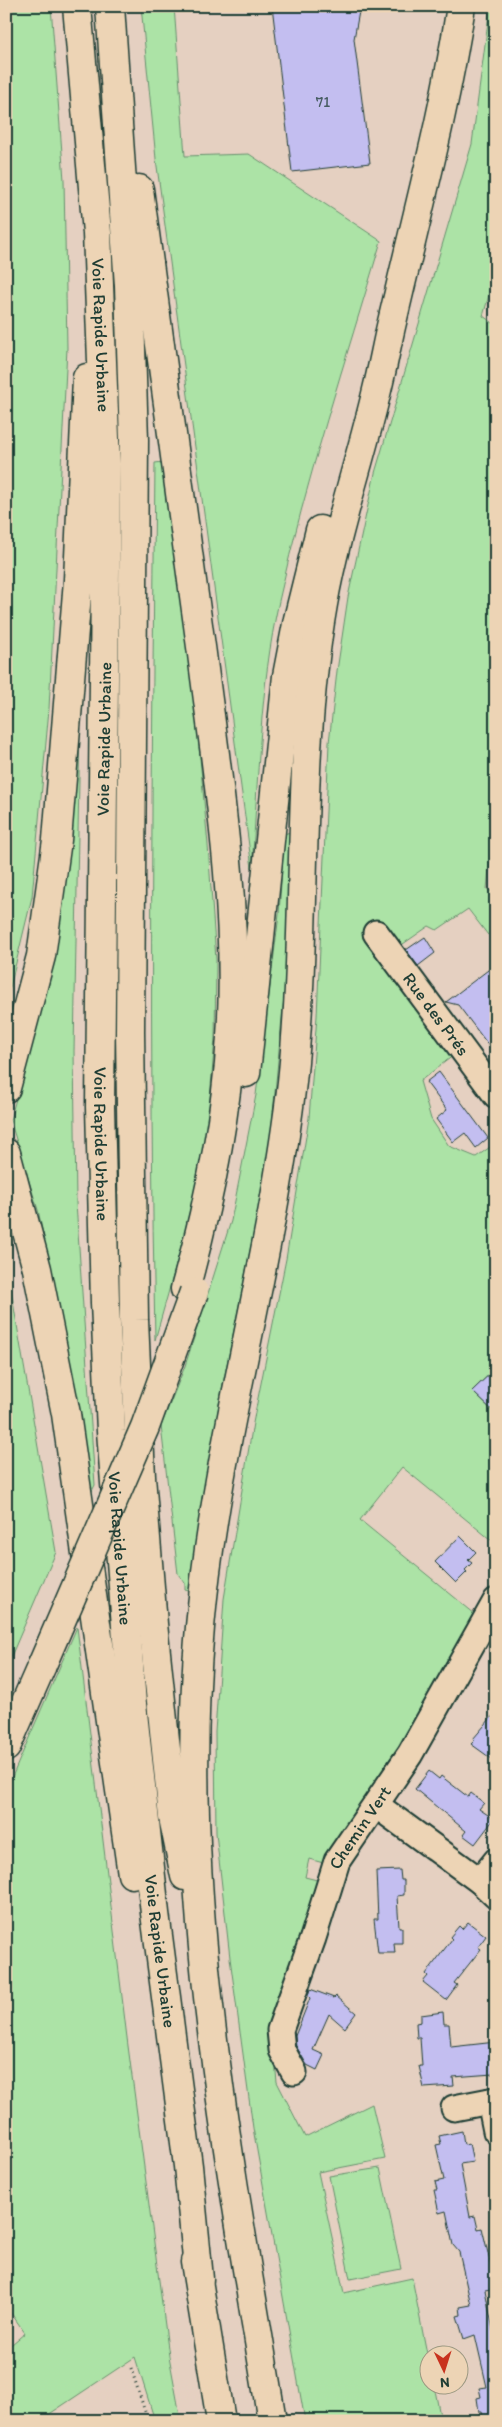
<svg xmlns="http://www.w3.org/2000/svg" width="502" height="2427" viewBox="0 0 502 2427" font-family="Itim,sans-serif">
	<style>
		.green { fill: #ace3a6; stroke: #66906d }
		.building { fill: #c3bef0; stroke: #1f3d34 }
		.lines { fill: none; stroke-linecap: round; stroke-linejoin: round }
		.minor-casing { stroke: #1f3d34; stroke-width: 29 }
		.highway-casing { stroke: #1f3d34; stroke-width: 31 }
		.path { stroke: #1f3d34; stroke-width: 3; stroke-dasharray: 1 4; stroke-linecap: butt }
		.minor { stroke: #edd4b5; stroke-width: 25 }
		.highway { stroke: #edd4b5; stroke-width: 28 }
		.highway-bridge-casing { stroke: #1f3d34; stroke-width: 31; stroke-linecap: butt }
		.highway-bridge { stroke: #edd4b5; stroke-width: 28 }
		.labels { text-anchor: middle; stroke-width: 5; stroke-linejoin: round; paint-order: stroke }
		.number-label { font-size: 15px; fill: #485d63 }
		.street-label { font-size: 18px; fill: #1f3d34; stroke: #edd4b5 }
	</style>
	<rect width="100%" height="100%" fill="#e5d0c1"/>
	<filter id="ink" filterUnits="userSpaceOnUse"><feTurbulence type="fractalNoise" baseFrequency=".02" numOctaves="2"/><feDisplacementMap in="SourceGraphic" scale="10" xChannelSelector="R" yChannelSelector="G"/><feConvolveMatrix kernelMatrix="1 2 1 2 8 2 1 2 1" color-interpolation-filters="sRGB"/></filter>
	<g filter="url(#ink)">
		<g class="green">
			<polygon points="6,6 51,6 64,180 67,348 49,709 32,897 6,1004"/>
			<path d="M141,6h33l11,150 64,-2 132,87c-35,119 -75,238 -102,360 -19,85 -21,180 -27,267l-96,-709z"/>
			<polygon points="490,6 496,6 496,271 483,316 496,325 496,839 492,840 487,889 496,894 496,930 488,935 468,909 437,930 429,926 403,944 392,942 454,1055 420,1081 431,1119 449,1146 476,1157 496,1143 496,1368 472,1391 496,1414 496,1544 402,1467 360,1520 475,1614 385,1775 327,1864 309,1859 305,1877 321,1881 271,2020 277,2082 305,2137 372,2104 385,2159 318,2172 344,2293 412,2278 429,2364 430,2384 434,2385 441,2421 305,2421 253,2128 230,1958 216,1833 215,1732 224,1599 253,1423 286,1259 309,1118 317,1016 329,743 337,671 348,597 375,473 472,144"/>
			<path d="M163,462l31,230 14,153 8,115 -1,78 -8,96 -23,103 -29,103c-6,-292 -3,-585 0,-877z"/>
			<polygon points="80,724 74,1051 76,1203 95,1485 90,1495 75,1386 38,1210 10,1120 37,1025 62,911"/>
			<polygon points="290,832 285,986 271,1135 264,1182 219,1404 192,1592 185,1590 185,1583 178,1574 161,1426 185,1366 231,1221 256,1095 279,915 284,834"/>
			<polygon points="6,1261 56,1552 6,1668"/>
			<polygon points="77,1627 128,2046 169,2356 181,2421 155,2421 135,2357 39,2421 6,2421 6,2349 25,2333 6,2306 6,1791"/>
			<polygon points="380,2168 401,2269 350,2279 329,2176"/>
		</g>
		<g class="building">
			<polygon points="272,6 360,6 354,39 370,163 292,172"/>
			<polygon points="425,937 435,953 418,966 406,950"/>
			<polygon points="496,964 496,1055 458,1005 446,1002"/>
			<polygon points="439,1072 488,1138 476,1148 465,1133 453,1142 436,1119 447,1110 426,1082"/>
			<polygon points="496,1368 496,1414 472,1391"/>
			<polygon points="460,1536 476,1552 468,1560 472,1563 465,1570 467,1572 456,1583 435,1562"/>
			<polygon points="496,1712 496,1762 471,1744 475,1740 473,1739"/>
			<polygon points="429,1771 439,1779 441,1776 468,1797 471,1793 484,1803 479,1809 494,1819 475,1844 463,1835 466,1831 415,1789"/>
			<polygon points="400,1870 401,1880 404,1880 404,1895 397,1896 399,1927 402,1927 402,1943 394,1943 395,1953 378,1953 374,1919 378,1919 376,1871"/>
			<polygon points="468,1922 486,1936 478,1947 481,1949 454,1983 457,1985 446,2000 423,1982 428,1976 426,1974 452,1939 450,1937 459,1926 462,1929"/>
			<polygon points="310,1989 334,1998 336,1996 356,2013 345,2028 329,2014 313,2050 324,2055 317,2070 307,2065 296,2046 295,2036 310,1998 308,1996"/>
			<polygon points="443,2012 444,2024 449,2024 451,2047 496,2042 496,2070 493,2070 493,2074 453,2077 454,2086 424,2088 419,2066 422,2066 420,2038 417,2038 416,2023 421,2022 421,2015"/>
			<polygon points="462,2131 464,2144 469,2143 473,2162 460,2164 470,2217 475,2216 478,2229 482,2228 492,2270 496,2269 496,2288 485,2290 496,2345 496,2421 484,2421 482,2412 479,2412 477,2398 481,2397 479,2388 487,2387 475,2335 464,2339 457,2316 461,2315 460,2307 471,2305 459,2252 453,2245 446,2211 439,2213 434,2190 437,2190 435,2182 444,2180 436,2145 441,2144 439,2136"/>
		</g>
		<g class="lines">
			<defs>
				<g id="minor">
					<path id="s1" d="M376,933l120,162"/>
					<polyline points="376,1805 480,1881"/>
					<polyline points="496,1861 480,1881 496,1896"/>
					<path id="s2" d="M294,2072l-12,-22 -2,-20 33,-92 24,-77 73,-107 86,-153"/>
					<polyline points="496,2100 490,2101 496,2131"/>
					<polyline points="454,2108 490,2101"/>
				</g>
				<g id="highway">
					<path id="s3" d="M77,6l20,227 9,231 -6,643 5,196 6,128 21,273 23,209 33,253 11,113"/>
					<polyline points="110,6 129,286 134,440 130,1032 134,1320 141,1477 153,1624 173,1817 185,1876"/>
					<path d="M139,189c20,155 42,310 63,465 16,126 37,255 29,383 -5,86 -23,169 -46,252"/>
					<polyline points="246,1073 287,676 298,619 320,530"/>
					<polyline points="6,1088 41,956 57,840 78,580 87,378"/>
					<polyline points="6,1153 37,1269 66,1414 132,1874"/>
					<polyline points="6,1747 42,1665"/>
					<polyline points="195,2262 221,2421"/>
					<path d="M272,2421c-42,-262 -96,-528 -72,-794 16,-183 71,-361 92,-545 17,-158 3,-320 31,-478 13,-73 37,-142 54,-214 6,-24 10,-48 16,-72 24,-104 52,-206 68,-312"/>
				</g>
			</defs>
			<use href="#minor" class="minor-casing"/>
			<use href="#highway" class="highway-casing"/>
			<polyline class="path" points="131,2368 148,2421"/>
			<use href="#minor" class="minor"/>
			<use href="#highway" class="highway"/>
			<defs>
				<polyline id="highway-bridge" points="42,1665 145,1427 194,1292"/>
			</defs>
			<use href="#highway-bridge" class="highway-bridge-casing"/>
			<use href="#highway-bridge" class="highway-bridge"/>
		</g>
	</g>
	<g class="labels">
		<g class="number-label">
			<text x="323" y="107">71</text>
		</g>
		<g class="street-label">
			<text dy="6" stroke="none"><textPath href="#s3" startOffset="330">Voie Rapide Urbaine</textPath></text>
			<text transform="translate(104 739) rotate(-89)" y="6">Voie Rapide Urbaine</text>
			<text dy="6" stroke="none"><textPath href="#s1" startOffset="101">Rue des Prés</textPath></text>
			<text dy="6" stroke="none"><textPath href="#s3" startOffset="1139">Voie Rapide Urbaine</textPath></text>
			<text dy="6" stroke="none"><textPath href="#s3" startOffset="1544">Voie Rapide Urbaine</textPath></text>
			<text dy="6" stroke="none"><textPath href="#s2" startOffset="264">Chemin Vert</textPath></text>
			<text dy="6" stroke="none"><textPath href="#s3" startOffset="1949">Voie Rapide Urbaine</textPath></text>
		</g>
	</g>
	<rect width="502" height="2427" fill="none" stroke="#edd4b5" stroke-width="25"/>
	<rect x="12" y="12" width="477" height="2402" fill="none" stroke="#1f3d34" stroke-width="2" filter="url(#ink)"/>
	<g transform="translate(444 2370) rotate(176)"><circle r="24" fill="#edd4b5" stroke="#9b9881"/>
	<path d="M0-4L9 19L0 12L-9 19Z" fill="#c8321e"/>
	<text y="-8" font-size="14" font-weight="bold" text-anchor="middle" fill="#1f3d34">N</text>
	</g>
</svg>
